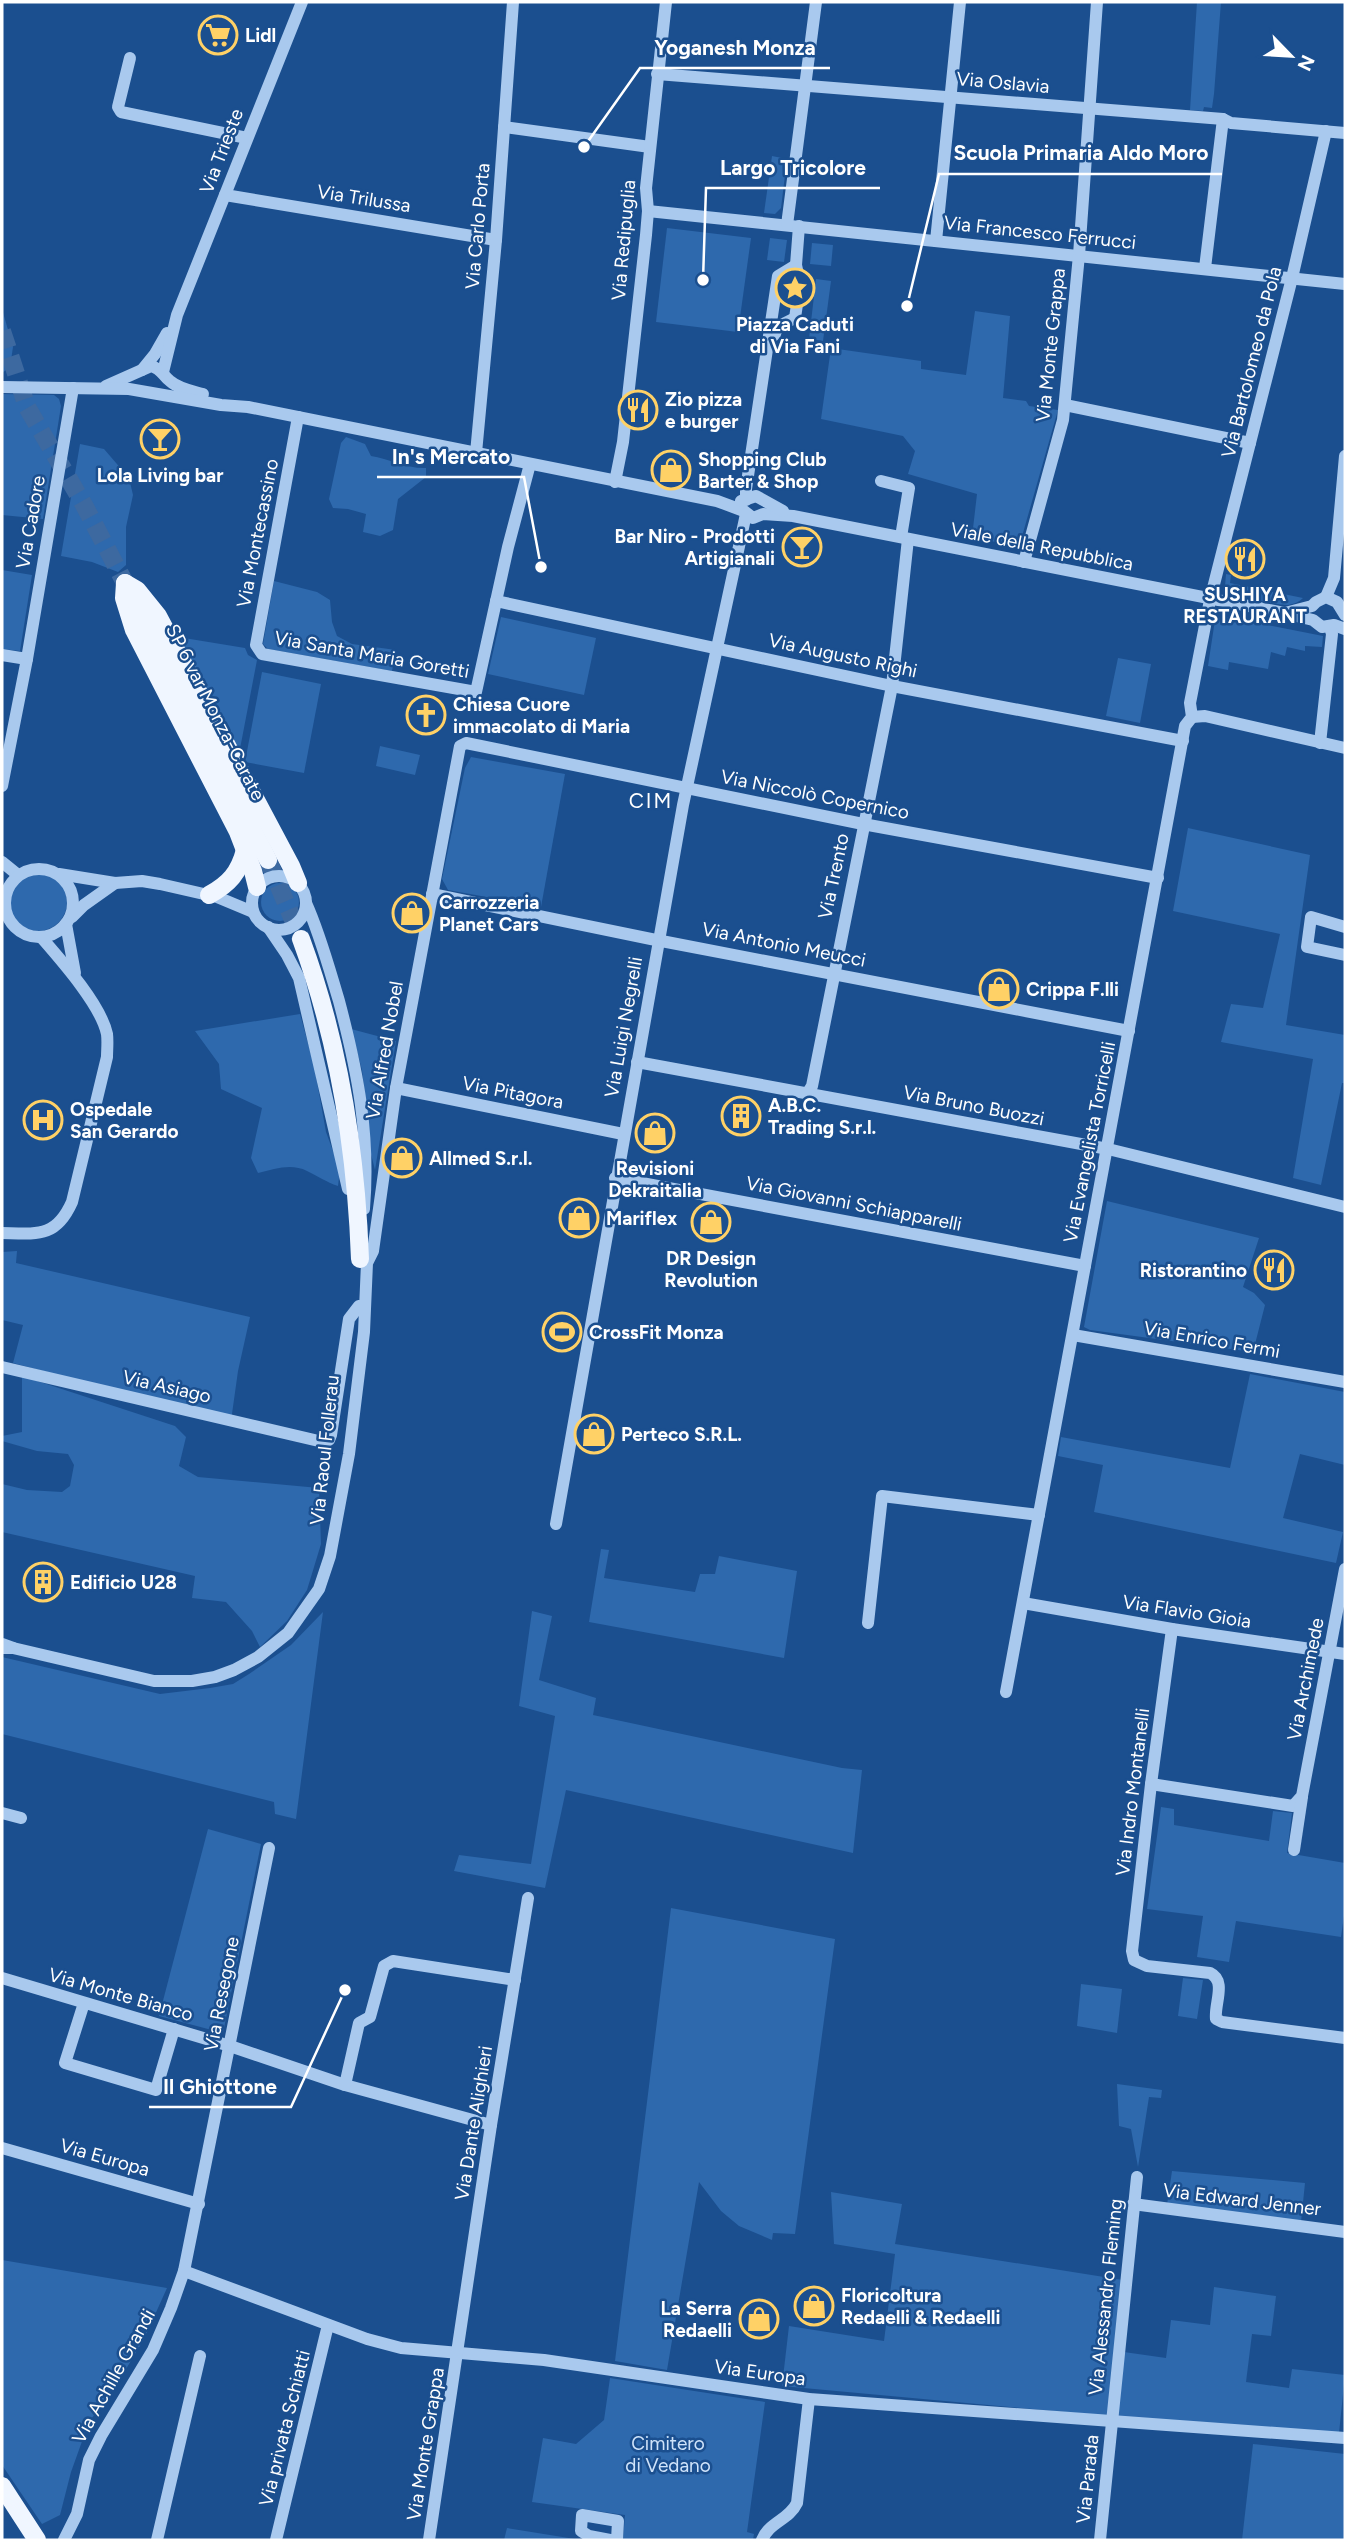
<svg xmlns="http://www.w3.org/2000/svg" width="1347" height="2542" viewBox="0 0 1347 2542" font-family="Figtree,sans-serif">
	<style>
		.green { fill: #2e69ad }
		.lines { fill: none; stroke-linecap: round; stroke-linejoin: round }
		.major-tunnel { stroke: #3d69a0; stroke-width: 18; stroke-dasharray: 18 9; stroke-linecap: butt }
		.minor { stroke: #a9c9ee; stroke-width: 12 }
		.major { stroke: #f0f6ff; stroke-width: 18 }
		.labels { text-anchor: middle; stroke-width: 5; stroke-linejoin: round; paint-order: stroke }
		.poi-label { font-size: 19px; font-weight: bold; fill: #fff; stroke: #1b4f8f; text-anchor: start }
		.street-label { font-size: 19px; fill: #fff; stroke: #1b4f8f }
		.park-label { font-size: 19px; fill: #cfe3fa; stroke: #1b4f8f }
		.neighbourhood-label { font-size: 21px; letter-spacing: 2px; fill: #fff; stroke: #1b4f8f }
		.leader { fill: none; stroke: #fff; stroke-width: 2.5 }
		.callout-dot { fill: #fff; stroke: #1b4f8f; stroke-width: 2.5 }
		.callout-label { font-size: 21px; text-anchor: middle; font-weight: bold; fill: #fff; stroke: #1b4f8f; stroke-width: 5; stroke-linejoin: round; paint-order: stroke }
	</style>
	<rect width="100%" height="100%" fill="#1b4f8f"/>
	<g class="green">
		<polygon points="1197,2 1221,2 1214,94 1212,108 1204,107 1203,111 1190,110"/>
		<polygon points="772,156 787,159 781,208 775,214 764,213"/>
		<polygon points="667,228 751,238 738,332 656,322"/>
		<polygon points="770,238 787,240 784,262 767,260"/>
		<polygon points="812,243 833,245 831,266 810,264"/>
		<polygon points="816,279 831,281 823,341 809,339"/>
		<polygon points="2,309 13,347 10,367 2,373"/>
		<polygon points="975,311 1010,316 1003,398 1026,401 1029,406 1058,410 1019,547 972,537 977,494 908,474 915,451 903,436 821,419 831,348 921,361 921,369 966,375"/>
		<polygon points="2,394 54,395 59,399 61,406 43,519 2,515"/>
		<path d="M346,437l19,7 6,12c18,3 37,13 55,12v9l-28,22 -5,31 -13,6 -17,-4 3,-18 -18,-5 -15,-1 -4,-9 12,-56z"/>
		<polygon points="80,444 104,449 129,478 133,495 126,527 126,565 118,572 92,562 61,556"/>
		<polygon points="2,570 32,575 20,651 2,649"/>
		<path d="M1226,574l5,1 -1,8 73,15c-4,4 -9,6 -15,7 -12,0 -57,-9 -63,-19z"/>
		<polygon points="274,581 317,592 330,600 332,622 337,636 352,644 396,650 392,671 268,649 263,644"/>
		<polygon points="1223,616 1323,636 1322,647 1305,646 1305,651 1287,647 1285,656 1271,652 1268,669 1229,662 1228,670 1208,666 1215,620"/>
		<polygon points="501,617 596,638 584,695 488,674"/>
		<polygon points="178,637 245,648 248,655 257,660 239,754"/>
		<polygon points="1118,658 1151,664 1140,723 1106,716"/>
		<polygon points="262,672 321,684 304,773 245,762"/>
		<polygon points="380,746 420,755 415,775 376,766"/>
		<polygon points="471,757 565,774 541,907 448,890 442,879 465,768"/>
		<polygon points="1188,828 1310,855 1286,1025 1345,1035 1345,1083 1342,1083 1321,1185 1293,1178 1313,1059 1221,1042 1231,1004 1263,1008 1280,934 1173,911"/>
		<circle cx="38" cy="902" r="29"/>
		<circle cx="280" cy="902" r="19"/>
		<path d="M300,1014l14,51 12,67 14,38 -2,16c-12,-4 -20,-10 -31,-15 -16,-8 -32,-2 -49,2l-7,-15 11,-50 -41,-19 -2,-25 -24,-33z"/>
		<polygon points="351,1029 396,1041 375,1170 371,1154 362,1070"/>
		<polygon points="1107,1201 1259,1238 1243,1287 1254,1293 1265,1305 1253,1352 1090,1330 1084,1327"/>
		<polygon points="17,1251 16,1263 250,1317 238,1371 231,1421 13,1363 23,1325 2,1320 2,1252"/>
		<polygon points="1250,1374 1345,1392 1345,1465 1300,1454 1283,1518 1343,1532 1336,1563 1094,1512 1103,1465 1058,1456 1061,1437 1230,1468"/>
		<polygon points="22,1376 175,1426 186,1437 179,1466 198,1477 319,1488 321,1544 307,1590 287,1621 260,1647 252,1631 226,1602 192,1598 195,1576 2,1532 2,1484 27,1490 62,1492 70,1486 74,1465 68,1454 37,1451 2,1441 2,1436 22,1432"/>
		<polygon points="601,1549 609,1550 604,1578 695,1592 700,1574 715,1574 719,1556 797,1571 784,1658 589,1622"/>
		<polygon points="532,1611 552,1616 539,1680 596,1698 593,1715 842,1768 862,1770 853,1853 566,1790 545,1888 454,1871 459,1855 531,1864 555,1716 519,1706"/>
		<polygon points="323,1612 296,1819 275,1814 274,1802 2,1734 2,1657 160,1694 210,1688 233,1684 249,1674 291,1645"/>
		<polygon points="1161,1807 1174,1809 1174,1825 1269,1841 1273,1811 1292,1813 1287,1853 1345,1863 1345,1909 1341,1937 1236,1921 1229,1962 1197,1957 1203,1916 1147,1909"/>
		<polygon points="208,1829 261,1844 223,2033 159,2016"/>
		<polygon points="671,1908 835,1939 795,2234 773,2233 772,2240 739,2226 721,2211 699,2182 667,2370 615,2361"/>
		<polygon points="1183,1978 1203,1980 1197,2019 1178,2016"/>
		<polygon points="1081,1984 1122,1989 1117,2033 1077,2026"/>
		<polygon points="1117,2084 1162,2090 1161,2098 1149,2097 1138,2167 1131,2129 1119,2126"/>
		<polygon points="1172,2171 1305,2183 1301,2222 1167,2205"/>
		<polygon points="831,2192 902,2204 895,2244 1123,2280 1109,2416 782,2386 789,2326 884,2341 895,2254 834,2244"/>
		<polygon points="2,2260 167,2288 144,2339 117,2384 89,2422 71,2472 60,2515 42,2524 2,2465"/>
		<polygon points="1214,2287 1276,2296 1271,2336 1252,2334 1246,2382 1289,2388 1292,2369 1345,2375 1339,2433 1117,2417 1124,2352 1166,2358 1171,2320 1210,2325"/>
		<polygon points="610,2378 765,2402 747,2532 754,2534 753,2540 623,2540 625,2515 532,2502 543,2438 576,2444 604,2420"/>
		<polygon points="1253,2444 1345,2454 1345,2540 1242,2540"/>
		<polygon points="507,2528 581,2540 504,2540"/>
	</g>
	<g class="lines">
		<g class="major-tunnel">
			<polyline points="2,331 27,407 84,505 125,583"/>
			<polyline points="268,860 301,939"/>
		</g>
		<g class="minor">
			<polyline points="130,58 118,107 121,112 247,138"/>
			<polyline points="657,74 1223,119 1231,123 1345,133"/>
			<polyline points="504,127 650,147"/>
			<polyline points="225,195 496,240"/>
			<polyline points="648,211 1345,284"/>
			<polyline points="787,225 816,2"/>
			<polyline points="936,241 960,2"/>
			<polyline points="1205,268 1223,119"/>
			<polyline points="795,318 800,284 796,265 799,226"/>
			<polyline points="770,339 775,334 777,327 795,318"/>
			<polyline points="142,370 155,354 167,333"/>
			<polyline points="163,372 177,315 302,2"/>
			<path d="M106,386l45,-20c11,3 11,9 19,15 9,8 22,10 33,13"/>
			<polyline points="2,387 129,389 221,405 248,407 717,501 744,511 753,518 763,514 793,516 1284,613 1313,620 1322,627 1334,625 1345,629"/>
			<polyline points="1065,405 1250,443"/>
			<polyline points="298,417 256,645 262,654 476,692 508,547 530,464"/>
			<polyline points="476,453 496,240 513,2"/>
			<polyline points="881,481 909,488 901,537"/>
			<polyline points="615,482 623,442 646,235 648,211 646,188 666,2"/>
			<polyline points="746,500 746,489 778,276 796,265"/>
			<polyline points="741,501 756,496 783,511"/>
			<polyline points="1024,562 1063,420 1079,255 1097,2"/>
			<polyline points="1326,597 1334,578 1345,456"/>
			<polyline points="496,601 892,686 1183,741"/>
			<polyline points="1285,613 1312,606 1316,602 1326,597 1337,602 1345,615"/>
			<polyline points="2,655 27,659"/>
			<polyline points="1192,717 1205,716 1345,748"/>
			<polyline points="1320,743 1332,634 1330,627"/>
			<polyline points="2,786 27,659 73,388"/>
			<polyline points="2,862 18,875"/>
			<circle cx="39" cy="903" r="34"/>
			<polyline points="59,874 115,883 142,881 160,884 217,897 253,912"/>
			<circle cx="279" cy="903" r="27"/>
			<polyline points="432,894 651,939 1129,1031"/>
			<path d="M306,903c14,31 23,65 33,98 19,72 31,134 25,208"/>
			<polyline points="72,917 84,905 115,883"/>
			<polyline points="66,924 75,973"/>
			<polyline points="268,927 287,955 299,978 348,1189"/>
			<polyline points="1345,927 1311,917 1307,947 1345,955"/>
			<polyline points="637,1062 1108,1149 1345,1207"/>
			<polyline points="396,1088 623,1134"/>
			<polyline points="807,1094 812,1086 892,686 908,539"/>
			<polyline points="615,1178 1085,1266"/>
			<path d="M2,1233c35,1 54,5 70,-31l35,-145c0,-7 1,-15 0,-23 -6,-29 -46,-74 -66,-97"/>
			<polyline points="1073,1335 1345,1382"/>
			<polyline points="2,1367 323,1442 329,1440 331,1435 349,1319 359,1306"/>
			<polyline points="556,1524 683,805 746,514"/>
			<polyline points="1023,1603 1172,1629 1345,1654"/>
			<polyline points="868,1623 882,1496 1039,1515"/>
			<path d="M1172,1629l-21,155 -19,167 2,9 13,6 63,7c17,8 4,31 6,46l6,3 123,16"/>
			<polyline points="2,1644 13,1648 2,1648"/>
			<polyline points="13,1648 154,1681 192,1681 215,1677 234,1670 258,1657 288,1633 319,1589 330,1556 349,1454 364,1332 367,1263 373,1251 396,1088 460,746 466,743 863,824 1158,878"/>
			<polyline points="1006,1692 1185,726 1192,717 1190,703 1210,600 1292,278 1326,131"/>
			<polyline points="1151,1784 1293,1806 1302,1796 1345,1569"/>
			<polyline points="2,1813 21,1818"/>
			<polyline points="1294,1850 1302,1797"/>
			<polyline points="2,1978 230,2046 345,2085 491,2125"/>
			<polyline points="84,2003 65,2063 156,2090 174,2029"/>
			<polyline points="345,2085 359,2023 370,2017 384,1966 393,1961 515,1980"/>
			<polyline points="2,2148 199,2204"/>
			<polyline points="1133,2204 1345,2232"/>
			<polyline points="184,2271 367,2339 401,2348 544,2360 809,2399 1345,2438"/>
			<polyline points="64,2540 77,2514 89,2460 101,2436 153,2350 171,2308 184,2271 269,1848"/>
			<polyline points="157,2540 200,2356"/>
			<polyline points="276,2540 328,2325"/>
			<polyline points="429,2540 491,2125 528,1898"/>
			<polyline points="610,2540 589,2536 581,2531 582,2515 618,2521 617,2540"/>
			<path d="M762,2540c7,-18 27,-20 35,-37l12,-104"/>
			<polyline points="1100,2540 1137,2177"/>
		</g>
		<g class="major">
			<polyline points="125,583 137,590 158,616 291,866 298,883"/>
			<polyline points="125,583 124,598 134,630 238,832 253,871 257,887"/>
			<polyline points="134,599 268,860"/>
			<path d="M209,895c20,-11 30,-22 36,-45"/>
			<path d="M301,939c38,103 55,210 59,320"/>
			<polyline points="2,2486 37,2540"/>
		</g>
	</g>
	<defs>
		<symbol id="supermarket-ring" viewBox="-11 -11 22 22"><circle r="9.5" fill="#1b4f8f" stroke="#ffd166" stroke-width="1.5"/><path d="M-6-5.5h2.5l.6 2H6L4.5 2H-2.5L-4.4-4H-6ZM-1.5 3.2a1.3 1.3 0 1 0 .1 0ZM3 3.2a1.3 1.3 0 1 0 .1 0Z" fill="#ffd166"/></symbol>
		<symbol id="sight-ring" viewBox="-11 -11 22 22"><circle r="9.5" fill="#1b4f8f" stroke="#ffd166" stroke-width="1.5"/><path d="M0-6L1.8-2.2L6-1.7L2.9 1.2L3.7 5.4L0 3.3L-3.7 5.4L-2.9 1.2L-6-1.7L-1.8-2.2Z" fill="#ffd166"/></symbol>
		<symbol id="restaurant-ring" viewBox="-11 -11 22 22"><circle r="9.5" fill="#1b4f8f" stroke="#ffd166" stroke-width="1.5"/><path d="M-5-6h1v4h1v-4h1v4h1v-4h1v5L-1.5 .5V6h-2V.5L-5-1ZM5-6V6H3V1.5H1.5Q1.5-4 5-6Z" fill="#ffd166"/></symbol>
		<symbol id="bar-ring" viewBox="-11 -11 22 22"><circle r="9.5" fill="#1b4f8f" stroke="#ffd166" stroke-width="1.5"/><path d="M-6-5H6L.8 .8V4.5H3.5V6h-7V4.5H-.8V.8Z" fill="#ffd166"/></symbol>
		<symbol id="shop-ring" viewBox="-11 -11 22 22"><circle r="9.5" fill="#1b4f8f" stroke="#ffd166" stroke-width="1.5"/><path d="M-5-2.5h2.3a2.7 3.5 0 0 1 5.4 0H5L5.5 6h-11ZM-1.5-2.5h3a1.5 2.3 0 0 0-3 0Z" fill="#ffd166"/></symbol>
		<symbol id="church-ring" viewBox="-11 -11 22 22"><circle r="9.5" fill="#1b4f8f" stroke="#ffd166" stroke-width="1.5"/><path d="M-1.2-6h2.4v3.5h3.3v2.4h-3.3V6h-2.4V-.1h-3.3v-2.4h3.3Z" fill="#ffd166"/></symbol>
		<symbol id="building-ring" viewBox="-11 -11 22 22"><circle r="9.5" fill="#1b4f8f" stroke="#ffd166" stroke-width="1.5"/><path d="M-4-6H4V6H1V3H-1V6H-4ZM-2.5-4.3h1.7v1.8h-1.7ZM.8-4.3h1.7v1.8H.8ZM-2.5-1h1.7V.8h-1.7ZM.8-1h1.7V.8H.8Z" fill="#ffd166"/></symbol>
		<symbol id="hospital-ring" viewBox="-11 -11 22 22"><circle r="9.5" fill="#1b4f8f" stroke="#ffd166" stroke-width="1.5"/><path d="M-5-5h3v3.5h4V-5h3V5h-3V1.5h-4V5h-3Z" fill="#ffd166"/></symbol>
		<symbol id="stadium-ring" viewBox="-11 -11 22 22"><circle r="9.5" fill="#1b4f8f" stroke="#ffd166" stroke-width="1.5"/><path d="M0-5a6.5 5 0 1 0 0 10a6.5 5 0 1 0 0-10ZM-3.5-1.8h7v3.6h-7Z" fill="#ffd166"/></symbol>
	</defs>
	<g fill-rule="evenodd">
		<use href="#supermarket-ring" x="196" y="13" width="44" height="44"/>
		<use href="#sight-ring" x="773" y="266" width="44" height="44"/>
		<use href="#restaurant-ring" x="616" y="388" width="44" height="44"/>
		<use href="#bar-ring" x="138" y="417" width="44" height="44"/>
		<use href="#shop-ring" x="649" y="448" width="44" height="44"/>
		<use href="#bar-ring" x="780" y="525" width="44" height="44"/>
		<use href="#restaurant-ring" x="1223" y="537" width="44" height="44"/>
		<use href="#church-ring" x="404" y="693" width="44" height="44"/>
		<use href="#shop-ring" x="390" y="891" width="44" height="44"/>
		<use href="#shop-ring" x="977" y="967" width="44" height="44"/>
		<use href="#building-ring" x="719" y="1094" width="44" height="44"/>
		<use href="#hospital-ring" x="21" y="1098" width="44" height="44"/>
		<use href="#shop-ring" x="633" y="1111" width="44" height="44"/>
		<use href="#shop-ring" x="380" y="1136" width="44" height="44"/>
		<use href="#shop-ring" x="557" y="1196" width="44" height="44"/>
		<use href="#shop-ring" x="689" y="1200" width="44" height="44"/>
		<use href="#restaurant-ring" x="1252" y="1248" width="44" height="44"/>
		<use href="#stadium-ring" x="540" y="1310" width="44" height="44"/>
		<use href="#shop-ring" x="572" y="1412" width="44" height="44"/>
		<use href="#building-ring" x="21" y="1560" width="44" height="44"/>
		<use href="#shop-ring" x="792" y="2284" width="44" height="44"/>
		<use href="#shop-ring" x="737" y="2297" width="44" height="44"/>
	</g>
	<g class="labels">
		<g class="poi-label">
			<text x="245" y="42">Lidl</text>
			<text x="795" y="331" text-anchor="middle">Piazza Caduti<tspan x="795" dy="22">di Via Fani</tspan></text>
			<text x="665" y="406">Zio pizza<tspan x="665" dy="22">e burger</tspan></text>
			<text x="698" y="466">Shopping Club<tspan x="698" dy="22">Barter &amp; Shop</tspan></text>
			<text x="160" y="482" text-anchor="middle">Lola Living bar</text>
			<text x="775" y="543" text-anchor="end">Bar Niro - Prodotti<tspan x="775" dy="22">Artigianali</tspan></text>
			<text x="1245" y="601" text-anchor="middle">SUSHIYA<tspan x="1245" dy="22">RESTAURANT</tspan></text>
			<text x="453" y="711">Chiesa Cuore<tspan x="453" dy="22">immacolato di Maria</tspan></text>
			<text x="439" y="909">Carrozzeria<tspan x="439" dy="22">Planet Cars</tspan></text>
			<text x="1026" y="996">Crippa F.lli</text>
			<text x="768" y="1112">A.B.C.<tspan x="768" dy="22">Trading S.r.l.</tspan></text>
			<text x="70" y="1116">Ospedale<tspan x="70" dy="22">San Gerardo</tspan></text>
			<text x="429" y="1165">Allmed S.r.l.</text>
			<text x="655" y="1175" text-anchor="middle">Revisioni<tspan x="655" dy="22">Dekraitalia</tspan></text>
			<text x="606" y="1225">Mariflex</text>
			<text x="711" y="1265" text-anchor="middle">DR Design<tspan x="711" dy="22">Revolution</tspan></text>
			<text x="1247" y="1277" text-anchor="end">Ristorantino</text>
			<text x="589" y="1339">CrossFit Monza</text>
			<text x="621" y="1441">Perteco S.R.L.</text>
			<text x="70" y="1589">Edificio U28</text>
			<text x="841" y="2302">Floricoltura<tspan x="841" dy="22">Redaelli &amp; Redaelli</tspan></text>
			<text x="732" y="2315" text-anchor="end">La Serra<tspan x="732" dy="22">Redaelli</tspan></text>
		</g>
		<g class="street-label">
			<text transform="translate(1003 82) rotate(5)" y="7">Via Oslavia</text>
			<text transform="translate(221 151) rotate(-69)" y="7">Via Trieste</text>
			<text transform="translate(364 198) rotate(9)" y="7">Via Trilussa</text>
			<text transform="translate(477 226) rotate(-85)" y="7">Via Carlo Porta</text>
			<text transform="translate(1040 232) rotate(6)" y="7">Via Francesco Ferrucci</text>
			<text transform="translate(623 240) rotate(-85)" y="7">Via Redipuglia</text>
			<text transform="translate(1050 345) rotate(-84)" y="7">Via Monte Grappa</text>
			<text transform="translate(1251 362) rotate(-76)" y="7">Via Bartolomeo da Pola</text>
			<text transform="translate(30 522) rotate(-80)" y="7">Via Cadore</text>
			<text transform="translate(257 533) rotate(-79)" y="7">Via Montecassino</text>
			<text transform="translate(1042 546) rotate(11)" y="7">Viale della Repubblica</text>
			<text transform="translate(372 654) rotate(10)" y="7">Via Santa Maria Goretti</text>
			<text transform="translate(843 655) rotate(12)" y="7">Via Augusto Righi</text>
			<text transform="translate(216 712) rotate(63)" y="7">SP 6 var Monza-Carate</text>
			<text transform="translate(815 794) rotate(11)" y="7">Via Niccolò Copernico</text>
			<text transform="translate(833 876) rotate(-78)" y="7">Via Trento</text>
			<text transform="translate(784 944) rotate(11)" y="7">Via Antonio Meucci</text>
			<text transform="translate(623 1027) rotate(-80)" y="7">Via Luigi Negrelli</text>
			<text transform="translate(384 1050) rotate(-80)" y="7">Via Alfred Nobel</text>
			<text transform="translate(513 1092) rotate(11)" y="7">Via Pitagora</text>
			<text transform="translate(974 1105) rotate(11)" y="7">Via Bruno Buozzi</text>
			<text transform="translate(1089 1142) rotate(-79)" y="7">Via Evangelista Torricelli</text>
			<text transform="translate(854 1203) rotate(11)" y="7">Via Giovanni Schiapparelli</text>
			<text transform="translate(1212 1339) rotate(10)" y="7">Via Enrico Fermi</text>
			<text transform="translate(167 1386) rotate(13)" y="7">Via Asiago</text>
			<text transform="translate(324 1450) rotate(-84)" y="7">Via Raoul Follerau</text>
			<text transform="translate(1187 1611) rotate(9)" y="7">Via Flavio Gioia</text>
			<text transform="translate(1305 1679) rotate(-79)" y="7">Via Archimede</text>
			<text transform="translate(1132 1792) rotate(-83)" y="7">Via Indro Montanelli</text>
			<text transform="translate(121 1994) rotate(16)" y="7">Via Monte Bianco</text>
			<text transform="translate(221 1994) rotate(-79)" y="7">Via Resegone</text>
			<text transform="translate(473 2123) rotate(-81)" y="7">Via Dante Alighieri</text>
			<text transform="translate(105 2157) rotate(16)" y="7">Via Europa</text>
			<text transform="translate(1242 2199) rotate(7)" y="7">Via Edward Jenner</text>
			<text transform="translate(1105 2297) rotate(-84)" y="7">Via Alessandro Fleming</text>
			<text transform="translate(760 2372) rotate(8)" y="7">Via Europa</text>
			<text transform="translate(113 2376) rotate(-61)" y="7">Via Achille Grandi</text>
			<text transform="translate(284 2428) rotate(-76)" y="7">Via privata Schiatti</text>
			<text transform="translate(425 2444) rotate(-81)" y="7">Via Monte Grappa</text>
			<text transform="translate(1087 2479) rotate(-84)" y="7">Via Parada</text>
		</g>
		<g class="park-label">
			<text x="668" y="2450">Cimitero<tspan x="668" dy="22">di Vedano</tspan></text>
		</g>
		<g class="neighbourhood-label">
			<text x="651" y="808">CIM</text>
		</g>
	</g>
	<path class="leader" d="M584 147L640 68H830M907 306L939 174H1222M703 280L706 188H880M541 567L524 477H377M345 1990L291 2107H149"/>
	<g class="callout-dot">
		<circle cx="584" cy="147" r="7"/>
		<circle cx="907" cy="306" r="7"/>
		<circle cx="703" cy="280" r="7"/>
		<circle cx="541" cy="567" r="7"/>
		<circle cx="345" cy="1990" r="7"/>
	</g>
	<g class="callout-label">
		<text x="735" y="55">Yoganesh Monza</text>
		<text x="1081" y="160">Scuola Primaria Aldo Moro</text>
		<text x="793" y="175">Largo Tricolore</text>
		<text x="451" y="464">In's Mercato</text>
		<text x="220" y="2094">Il Ghiottone</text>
	</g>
	<rect width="1347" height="2542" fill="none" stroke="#ffffff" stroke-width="7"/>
	<g transform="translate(1291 56) rotate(115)" stroke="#1b4f8f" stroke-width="5" paint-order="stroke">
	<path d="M0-5L12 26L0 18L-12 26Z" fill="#ffffff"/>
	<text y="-10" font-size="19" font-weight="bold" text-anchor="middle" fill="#ffffff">N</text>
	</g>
</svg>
